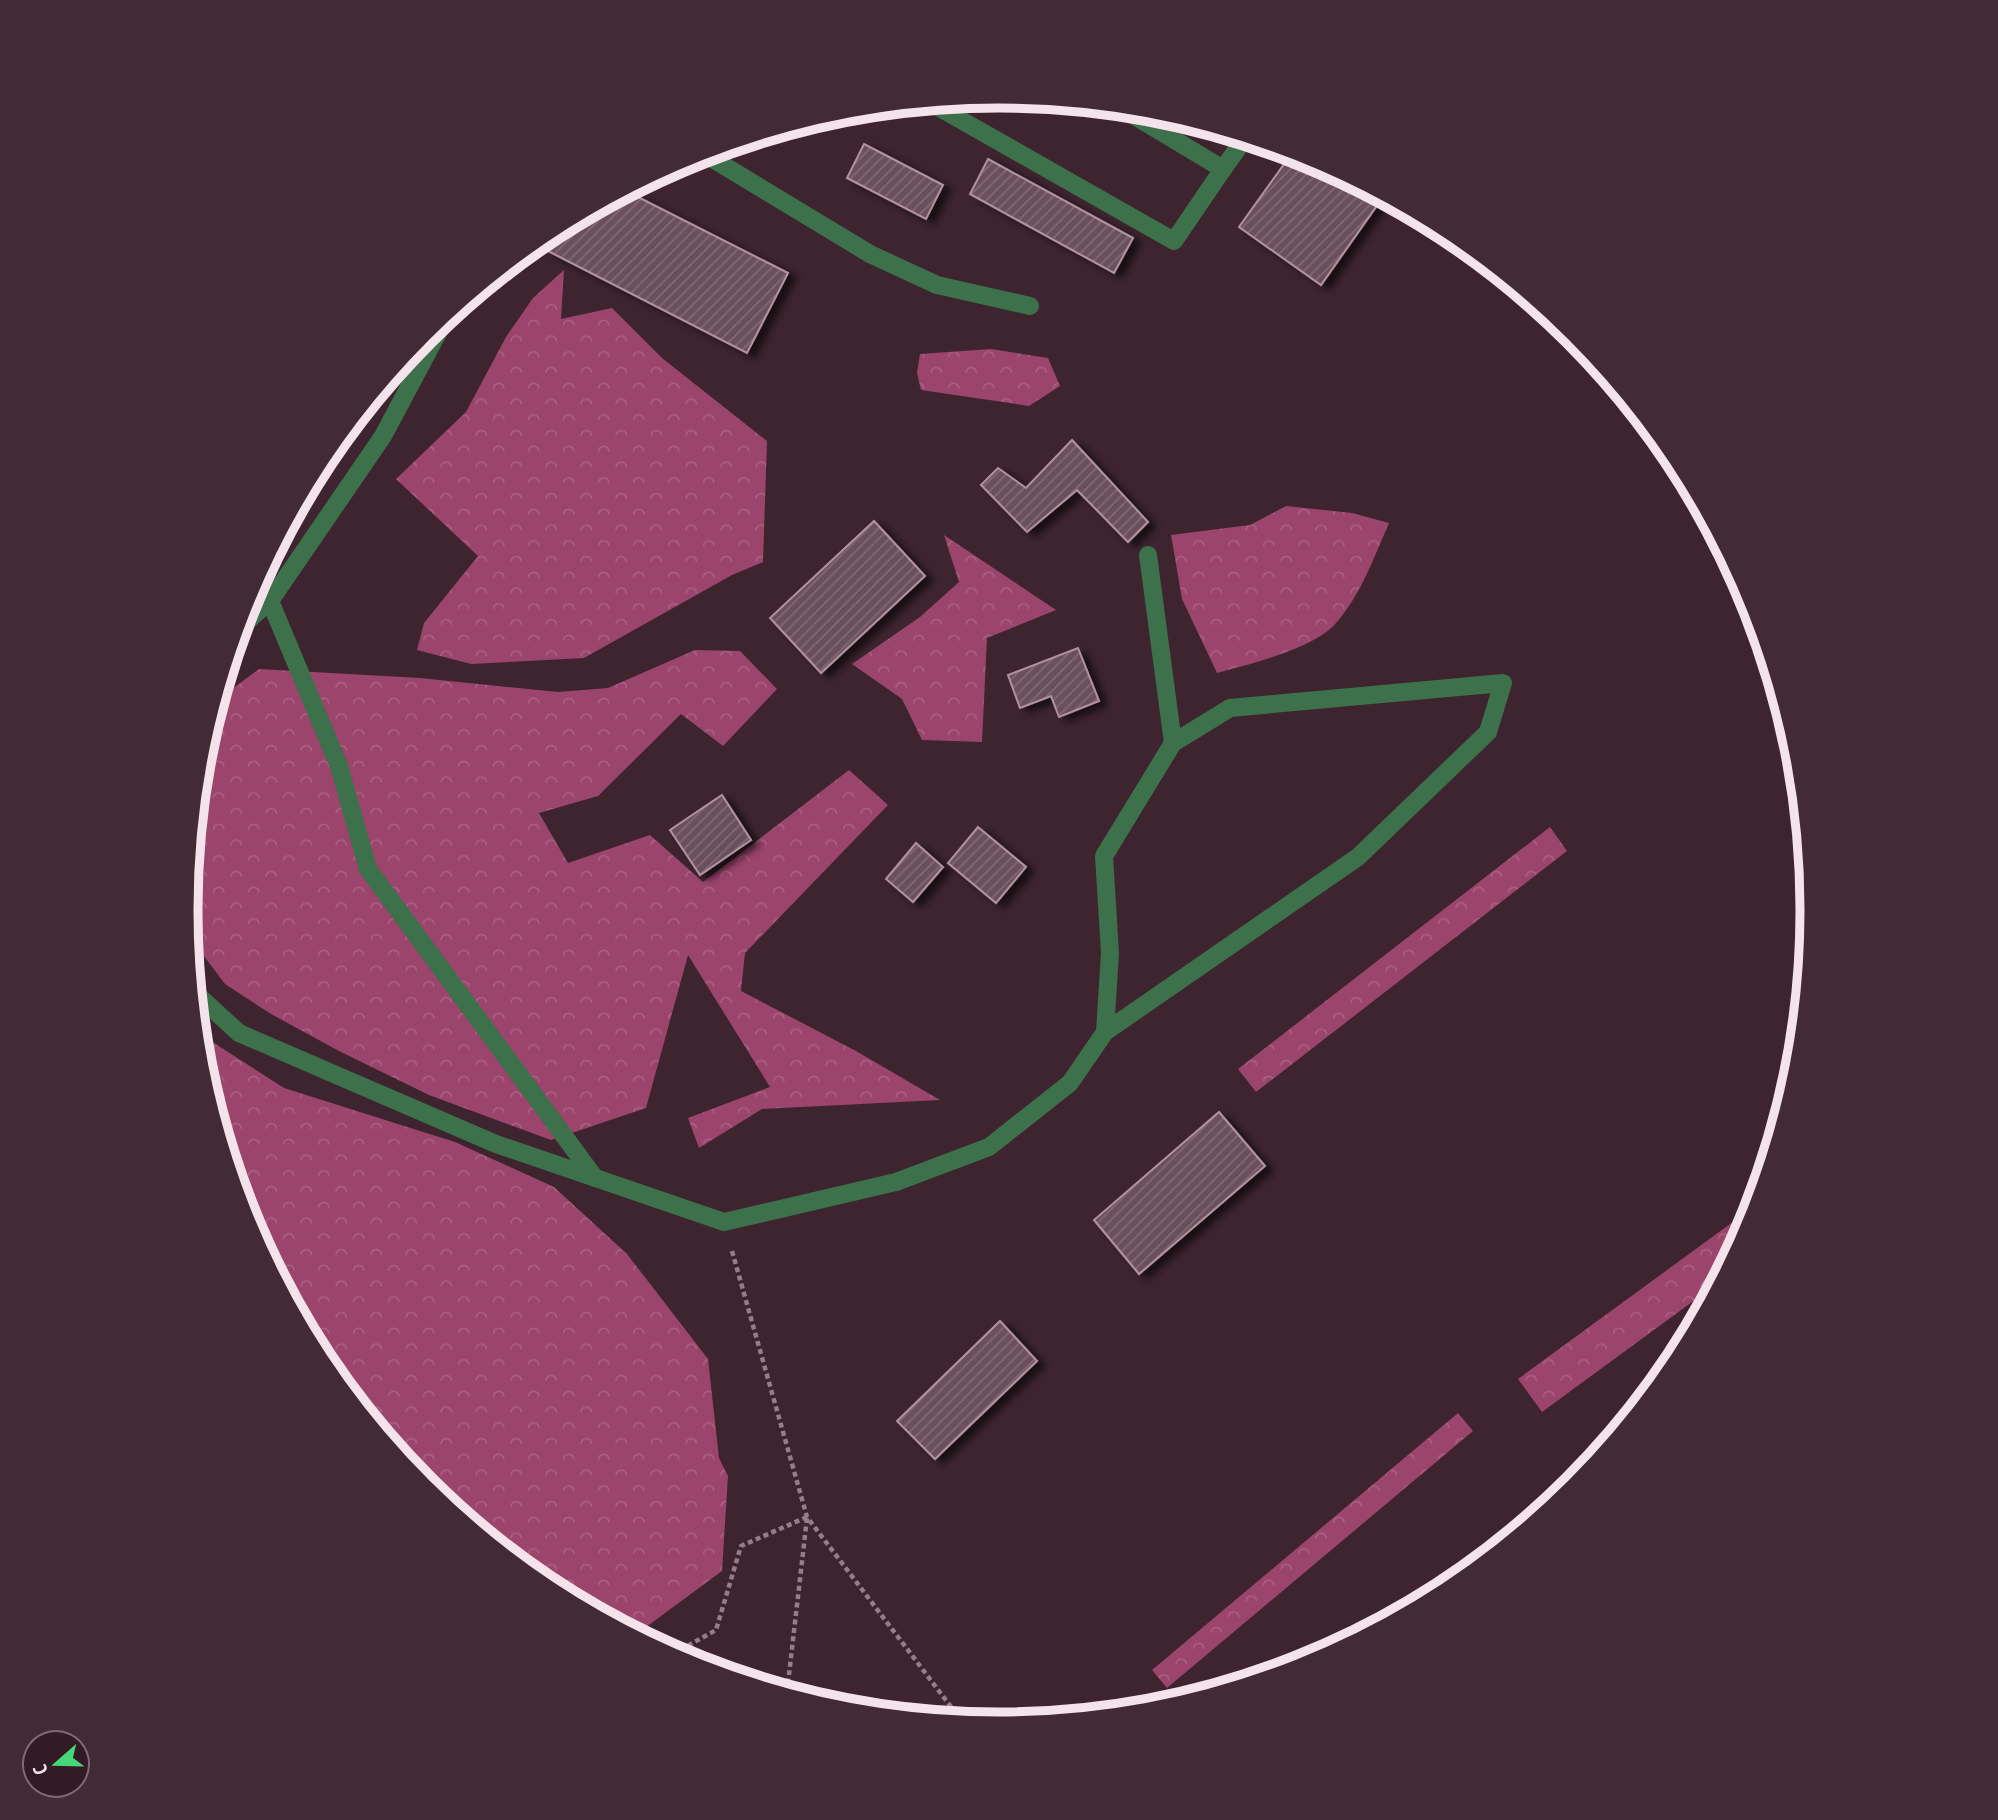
<svg xmlns="http://www.w3.org/2000/svg" width="1998" height="1820" viewBox="0 0 1998 1820" font-family="'PT Sans Narrow',sans-serif">
	<style>
		.forest { fill: url(#forest-crowns) }
		.building { fill: url(#building-hatch); stroke: #b1929e; stroke-width: 2; filter: url(#shadow) }
		.lines { fill: none; stroke-linecap: round; stroke-linejoin: round }
		.path { stroke: #947f88; stroke-width: 4.5; stroke-dasharray: 5 3.5; stroke-linecap: butt }
		.service { stroke: #3c714b; stroke-width: 18 }
		.rim { fill: none; stroke: #f4e3ea; stroke-width: 9 }
	</style>
	<defs>
		<pattern id="forest-crowns" width="20" height="18" patternUnits="userSpaceOnUse" patternTransform="scale(1.75)"><rect width="20" height="18" fill="#9b446c"/><path d="M2 6a3 3 0 1 1 6 0M12 15a3 3 0 1 1 6 0" fill="none" stroke="#aa5f81"/></pattern>
		<pattern id="building-hatch" width="6" height="6" patternUnits="userSpaceOnUse" patternTransform="scale(1.75)"><rect width="6" height="6" fill="#6b505b"/><path d="M-1 1l2-2M0 6l6-6M5 7l2-2" fill="none" stroke="#816973"/></pattern>
		<filter id="shadow"><feDropShadow dx="8" dy="4.5" stdDeviation="3.5" flood-color="#0009"/></filter>
	</defs>
	<rect width="100%" height="100%" fill="#3d242f"/>
	<g class="forest">
		<polygon points="564,270 561,319 612,308 662,358 767,441 763,562 732,575 584,658 471,664 417,650 424,623 478,556 396,479 466,412 506,337 533,298"/>
		<polygon points="991,349 1048,358 1060,386 1029,406 921,390 917,373 920,354"/>
		<path d="M1286,506l66,7 37,10c-15,34 -28,72 -53,100 -22,26 -87,41 -119,50l-35,-74 -11,-64 79,-10z"/>
		<polygon points="944,535 1056,610 987,638 982,742 922,740 902,699 852,664 920,617 959,582"/>
		<polygon points="695,650 740,651 777,689 723,746 681,714 598,796 539,813 568,863 650,835 703,882 849,770 888,805 745,953 741,991 856,1051 940,1100 762,1109 699,1148 688,1118 770,1087 688,955 646,1108 551,1140 429,1095 339,1051 271,1014 225,984 188,935 185,910 201,751 217,700 259,669 420,678 558,692 608,688"/>
		<polygon points="1550,827 1567,851 1256,1092 1238,1069"/>
		<polygon points="197,1032 284,1088 455,1142 554,1187 627,1254 708,1359 719,1458 728,1476 722,1571 642,1630 598,1614 547,1586 423,1485 322,1362 247,1221 201,1068"/>
		<polygon points="1756,1205 1751,1222 1718,1283 1542,1412 1518,1379"/>
		<polygon points="1458,1413 1473,1431 1167,1688 1152,1670"/>
	</g>
	<g class="building">
		<polygon points="864,144 943,185 926,219 847,178"/>
		<polygon points="1292,153 1311,158 1383,197 1321,285 1239,227"/>
		<polygon points="988,159 1133,238 1114,273 970,194"/>
		<polygon points="626,191 788,273 747,353 546,250 557,228"/>
		<polygon points="1072,440 1148,522 1128,542 1077,490 1027,532 981,485 998,468 1026,488"/>
		<polygon points="874,521 925,576 821,673 770,618"/>
		<polygon points="1078,648 1099,701 1059,717 1051,696 1020,708 1008,675"/>
		<polygon points="722,795 751,840 700,875 670,830"/>
		<polygon points="978,827 1026,867 996,903 948,863"/>
		<polygon points="916,843 943,867 913,902 886,879"/>
		<polygon points="1219,1112 1265,1166 1139,1274 1094,1220"/>
		<polygon points="1000,1321 1037,1361 935,1459 897,1421"/>
	</g>
	<g class="lines">
		<g class="path">
			<polyline points="732,1251 807,1517 961,1720"/>
			<polyline points="673,1654 716,1630 741,1546 807,1517"/>
			<polyline points="787,1692 807,1518"/>
		</g>
		<g class="service">
			<polyline points="931,103 1174,241 1223,169"/>
			<polyline points="1123,109 1223,169 1245,138"/>
			<polyline points="703,153 870,254 937,285 1030,306"/>
			<polyline points="1148,555 1173,743"/>
			<polyline points="270,601 339,766 368,869 595,1178"/>
			<polyline points="238,629 270,601 383,436 448,314"/>
			<polyline points="193,991 239,1033 496,1144 724,1222 896,1182 989,1147 1070,1083 1105,1032 1358,857 1488,732 1503,683 1230,708 1173,743 1104,856 1110,953 1105,1032"/>
		</g>
	</g>
	<path d="M0 0H1998V1820H0ZM999 108H999A801 801 0 0 1 1800 909V911A801 801 0 0 1 999 1712H999A801 801 0 0 1 198 911V909A801 801 0 0 1 999 108Z" fill="#422b35" fill-rule="evenodd"/>
	<path class="rim" d="M999 108H999A801 801 0 0 1 1800 909V911A801 801 0 0 1 999 1712H999A801 801 0 0 1 198 911V909A801 801 0 0 1 999 108Z"/>
	<g transform="translate(56 1764) rotate(250)"><circle r="33" fill="#321b25" stroke="#806b74" stroke-width="2"/>
	<path d="M0-5L12 26L0 18L-12 26Z" fill="#45d77a"/>
	<text y="-10" font-size="19" font-weight="bold" text-anchor="middle" fill="#f4e3ea">С</text>
	</g>
</svg>
